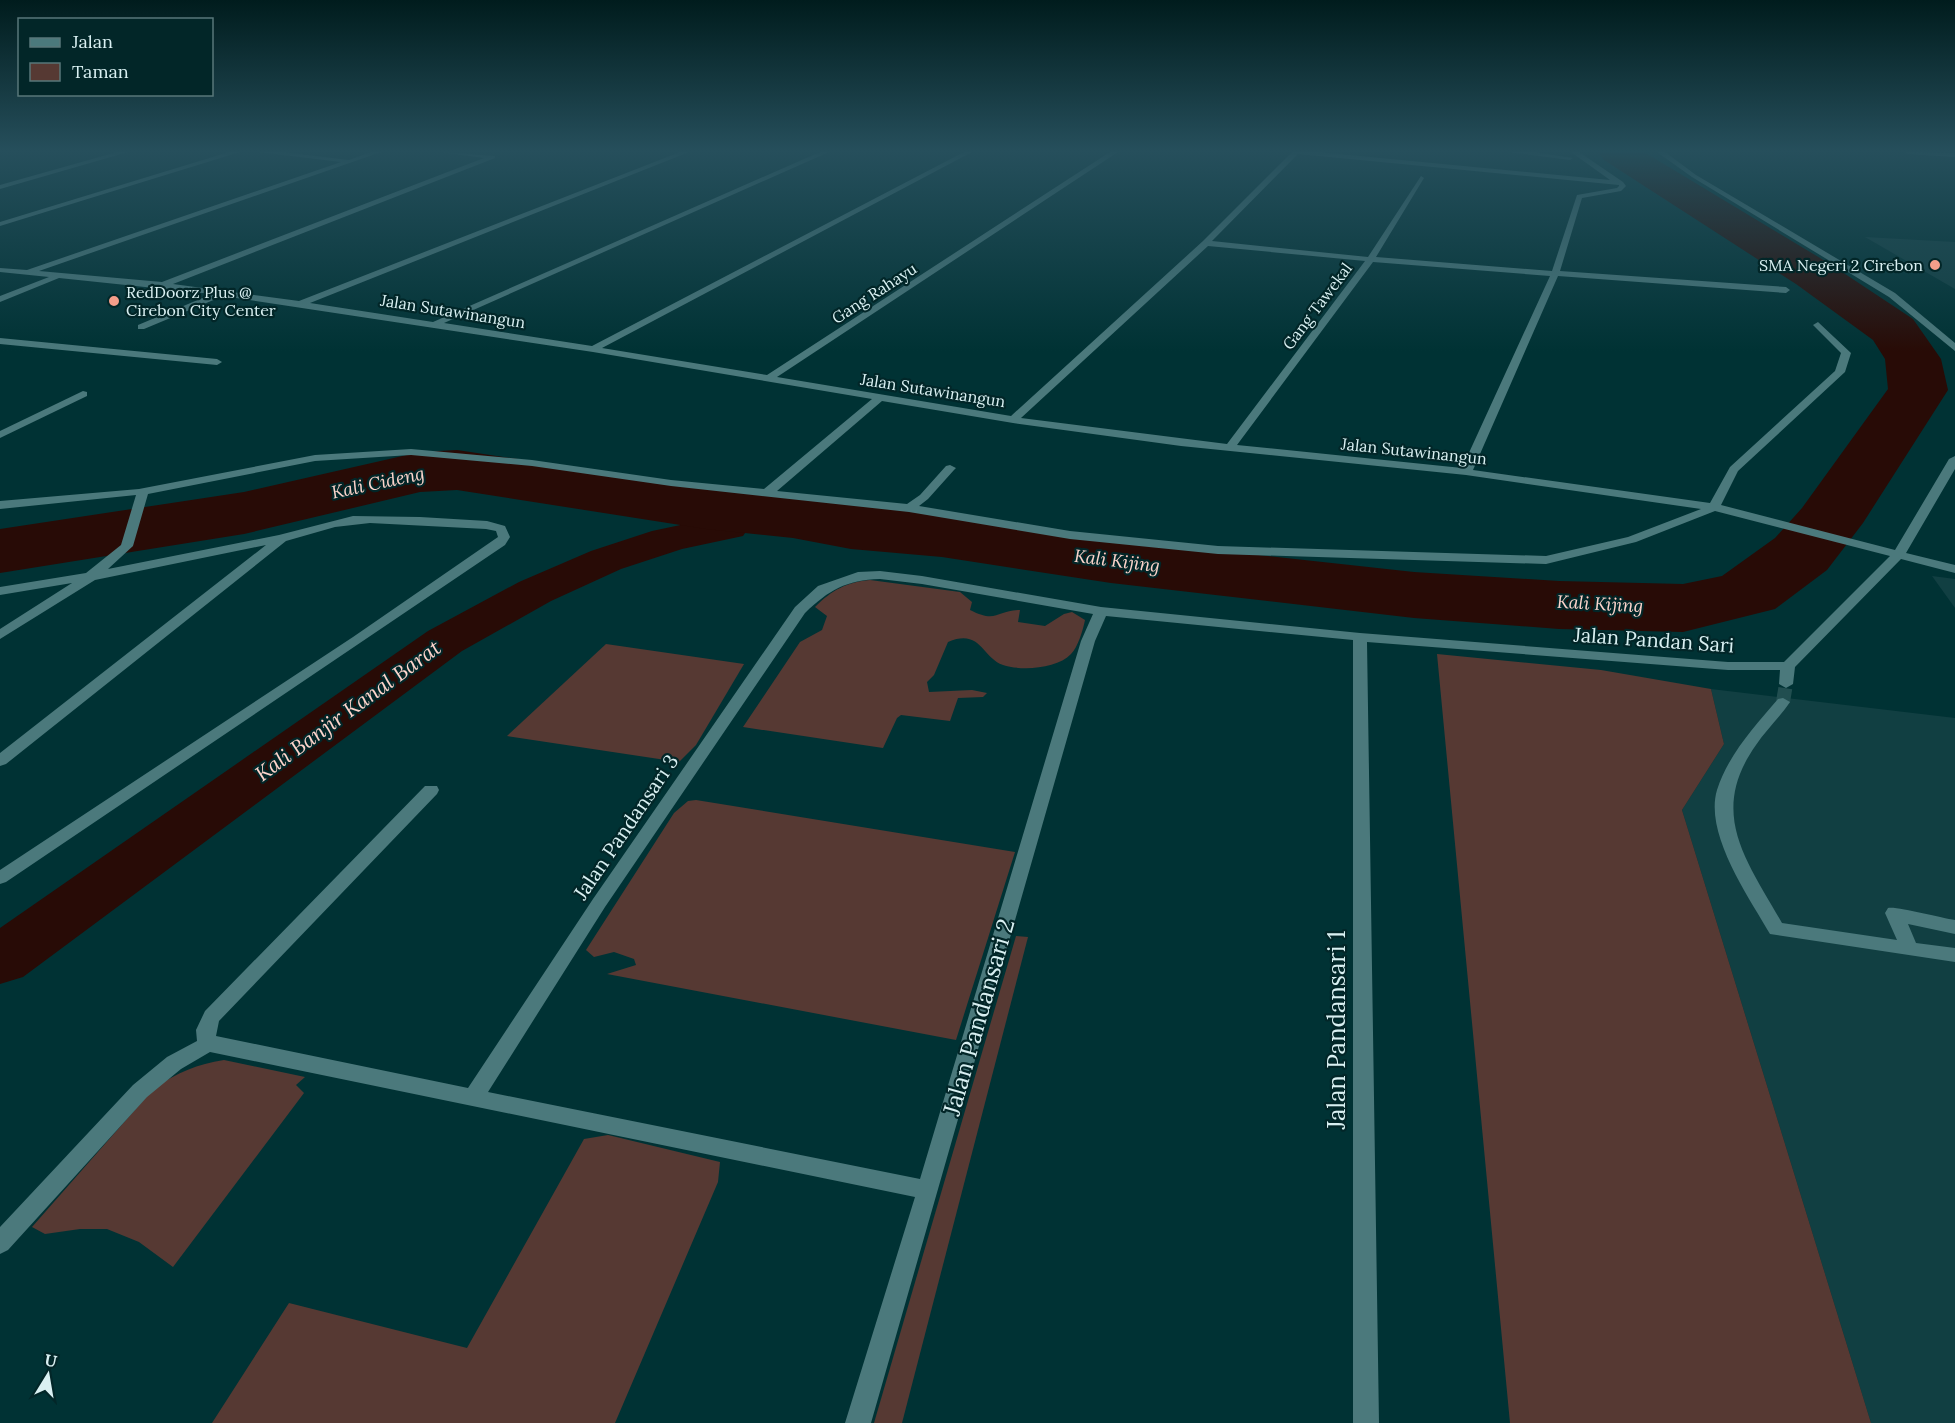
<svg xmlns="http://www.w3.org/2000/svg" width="1955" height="1423" viewBox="0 0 1955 1423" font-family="Lora,serif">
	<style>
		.built { fill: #113f42 }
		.green { fill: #563933 }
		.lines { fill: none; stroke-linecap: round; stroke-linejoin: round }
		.canal { fill: #280b06; fill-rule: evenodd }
		.river { fill: #280b06; fill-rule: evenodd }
		.minor-tunnel { stroke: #214e50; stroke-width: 14; stroke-dasharray: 14 8; stroke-linecap: butt }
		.minor { fill: #4b797c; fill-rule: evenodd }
		.poi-dot { fill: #f49e8a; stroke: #022628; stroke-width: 2 }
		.labels { text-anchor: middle; stroke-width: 4.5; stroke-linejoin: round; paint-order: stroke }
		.far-poi-label { font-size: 16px; fill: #d9f0f2; stroke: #022628; text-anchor: end }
		.far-street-label { font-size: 16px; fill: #d9f0f2; stroke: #022628 }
		.far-water-label { font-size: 18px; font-style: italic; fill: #fed5cc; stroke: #022628 }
		.street-label { font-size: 20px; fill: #d9f0f2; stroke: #022628 }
		.water-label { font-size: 21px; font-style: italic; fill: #fed5cc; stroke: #022628 }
		.near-street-label { font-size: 24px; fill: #d9f0f2; stroke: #022628 }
	</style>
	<rect width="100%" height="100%" fill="#003234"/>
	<g class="built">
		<polygon points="1865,237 1955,242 1955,289"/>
		<polygon points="1932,576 1955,579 1955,608"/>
		<polygon points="1711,689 1955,718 1955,1423 1871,1423 1682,810 1724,744"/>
	</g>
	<g class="green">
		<path d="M870,580l90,12 12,10 -2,8c27,14 27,0 50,0l-2,12 27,4 19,-12 8,-2 13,8c-2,10 -7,27 -14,34 -14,15 -50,17 -68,11 -21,-7 -22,-37 -55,-23l-14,33 -7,7 2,10 43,-2 15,3 -4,4 -25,1 -8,23 -49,-6 -4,3 -14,30 -140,-21 57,-85 22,-12 5,-14 -12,-9c17,-17 32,-25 55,-27z"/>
		<polygon points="606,644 744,664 696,745 679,762 507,736"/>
		<polygon points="1437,654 1601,670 1711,689 1724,744 1682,810 1871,1423 1510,1423"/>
		<polygon points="696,800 1015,852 956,1040 607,974 636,965 634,959 614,952 594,957 586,950 674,813 688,801"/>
		<polygon points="1016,936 1028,937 902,1423 874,1423"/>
		<path d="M224,1060l81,17 -9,8 8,8 -131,174 -34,-25 -32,-13h-27l-35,5 -13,-7 123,-140c23,-14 42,-23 69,-27z"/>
		<polygon points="608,1135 720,1162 718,1182 615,1423 212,1423 289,1303 467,1348 584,1139"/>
	</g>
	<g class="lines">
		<polygon class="canal" points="728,515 743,518 749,527 743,536 682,549 621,569 551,601 462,651 23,977 0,984 0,928 428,631 519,582 591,551 652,531"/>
		<polygon class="river" points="1598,152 1644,152 1830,264 1913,319 1941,359 1948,390 1863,523 1827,570 1775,609 1683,632 1559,629 1414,618 1111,583 942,557 851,549 793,538 706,529 457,490 420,492 244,534 0,573 0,529 244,492 420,452 457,450 706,487 793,496 851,505 942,513 1111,539 1414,572 1559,581 1683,584 1722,576 1775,538 1802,508 1888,389 1885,359 1873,340 1796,284 1604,160"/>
		<polyline class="minor-tunnel" points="1783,702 1786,684"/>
		<g class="minor">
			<polygon points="117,152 128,152 0,189 0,185"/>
			<polygon points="229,152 240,152 0,226 0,222"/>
			<path d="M258,152h24l67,8 22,-8h10l-342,119 123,11 322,-124 -44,-6 55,4v2l-322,126 126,17 381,-149h9l-379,151 123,19 387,-170h9l-385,171 148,23 372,-194h8l-370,196 165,27 343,-223h8l-341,225 234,39 192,-175 89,-89h26l292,28 -39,-28h8l44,30 3,4 -5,5 -39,7 -22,73 226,16 4,3 -4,3 -228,-17 -85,194 237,33 20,-36 105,-96 6,-18 -28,-28 5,-3 33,31 -6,19 -107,99 -17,34 174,45 54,-91 6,-3v13l-49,84 49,12v8l-54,-14 -106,108 -2,17 -7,4 -7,-4 1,-14h-52l-361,-28 12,781h-26v-783l-247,-24 -11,25 -224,782h-26l70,-226 -705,-145 -29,17 -34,28 -139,153 -8,4v-27l133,-142 34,-28 30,-16 -1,-11 9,-19 220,-225h12l2,4 -2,4 -218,227 -3,15 252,52 125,-189 202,-292 23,-21 40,-14 22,-1 42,5 179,31 259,26 368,29h56l106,-106 -175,-45 -79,31 -90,22 -328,-10 -148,-15 -161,-27 -238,-26 -139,-20 -121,-11 -96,6 -167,33 -15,52 -25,23 171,-34 74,-19 67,1 67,4 18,5 5,11 -5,8 -499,337 -6,2v-14l353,-233 145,-100 -2,-6 -10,-2 -116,-6 -35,4 -49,14 -280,223 -6,2v-13l266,-208 -171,35 -95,59v-10l72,-46 -72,12v-8l86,-14 35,-28 15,-50 -136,14v-8l139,-12 176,-34 96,-6 121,11 139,20 93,9 108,-90 -279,-47 -370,-56 -79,33h-6v-4l74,-31 -153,-16 -59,24v-6l49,-19 -49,-5v-4l27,2 314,-108zM1298,154l321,31v1l-2,2 -40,7 -25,76 -176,-14 48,-79 -3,-2 -53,81 -156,-16zM1208,246l157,15 -138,183 -206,-26zM1373,262l177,14 -88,192 -225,-23zM882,401l131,22 168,23 285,29 235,34 -73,28 -82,19 -328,-10 -148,-15 -151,-25 9,-7 26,-29 2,-2 -6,-3 -4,1 -26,29 -13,9 -130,-13zM880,579l42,5 171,30 -12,27 -161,538 -432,-87 117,-185 200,-294c24,-23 41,-33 75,-34z"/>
			<polygon points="1508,152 1533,152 1573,158 1570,160"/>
			<polygon points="1657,152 1665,152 1696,175 1895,293 1955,343 1955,351 1889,297 1692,177"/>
			<polygon points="1905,152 1955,153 1955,157 1908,154"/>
			<polygon points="0,338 217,359 222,362 217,365 0,344"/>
			<polygon points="83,391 87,392 87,396 0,438 0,431"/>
			<path d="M1783,698l7,4c-10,15 -24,28 -34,43 -49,69 -8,117 26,178l115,17 -12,-27 3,-5c9,-2 53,10 67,12v14l-47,-10 8,19 39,5v14l-185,-28c-21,-37 -66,-100 -53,-144 11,-35 38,-64 61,-91z"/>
		</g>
	</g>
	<linearGradient id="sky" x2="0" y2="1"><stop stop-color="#001c1d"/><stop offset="0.43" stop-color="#264f5c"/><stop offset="1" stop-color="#264f5c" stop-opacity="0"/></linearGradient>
	<rect width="1955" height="351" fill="url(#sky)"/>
	<g class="poi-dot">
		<circle cx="1935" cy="265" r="6"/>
		<circle cx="114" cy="301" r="6"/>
	</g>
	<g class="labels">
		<g class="far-poi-label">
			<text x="1923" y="271">SMA Negeri 2 Cirebon</text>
			<text x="126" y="298" text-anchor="start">RedDoorz Plus @<tspan x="126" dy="18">Cirebon City Center</tspan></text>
		</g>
		<g class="far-street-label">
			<text transform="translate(874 293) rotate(-33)" y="6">Gang Rahayu</text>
			<text transform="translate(1317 306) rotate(-53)" y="6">Gang Tawekal</text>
			<text transform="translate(453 311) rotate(9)" y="6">Jalan Sutawinangun</text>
			<text transform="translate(933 390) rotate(9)" y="6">Jalan Sutawinangun</text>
			<text transform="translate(1414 451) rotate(6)" y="6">Jalan Sutawinangun</text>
		</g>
		<g class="far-water-label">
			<text transform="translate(378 483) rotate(-12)" y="6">Kali Cideng</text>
			<text transform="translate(1117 561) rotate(7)" y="6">Kali Kijing</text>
			<text transform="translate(1600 604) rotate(3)" y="6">Kali Kijing</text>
		</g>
		<g class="street-label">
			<text transform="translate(1654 640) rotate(4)" y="7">Jalan Pandan Sari</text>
			<text transform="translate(626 827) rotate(-56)" y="7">Jalan Pandansari 3</text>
		</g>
		<g class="water-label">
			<text transform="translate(348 711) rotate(-36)" y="7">Kali Banjir Kanal Barat</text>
		</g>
		<g class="near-street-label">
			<text transform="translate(979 1017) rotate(-74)" y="8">Jalan Pandansari 2</text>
			<text transform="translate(1337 1030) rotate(-90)" y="8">Jalan Pandansari 1</text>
		</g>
	</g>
	<rect x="18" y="18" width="195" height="78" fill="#022628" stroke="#587779" stroke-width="1.5"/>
	<rect x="30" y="38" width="30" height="9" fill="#4b797c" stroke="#587779" stroke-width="1.5"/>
	<text x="72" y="48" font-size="18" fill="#d9f0f2">Jalan</text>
	<rect x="30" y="63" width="30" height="18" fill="#563933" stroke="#587779" stroke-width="1.5"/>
	<text x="72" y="78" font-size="18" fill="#d9f0f2">Taman</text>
	<g transform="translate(48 1375) rotate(11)" stroke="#022628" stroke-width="4.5" paint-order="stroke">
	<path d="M0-4.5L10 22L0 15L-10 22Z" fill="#d9f0f2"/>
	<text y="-9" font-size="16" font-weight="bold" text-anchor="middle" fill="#d9f0f2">U</text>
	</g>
</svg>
